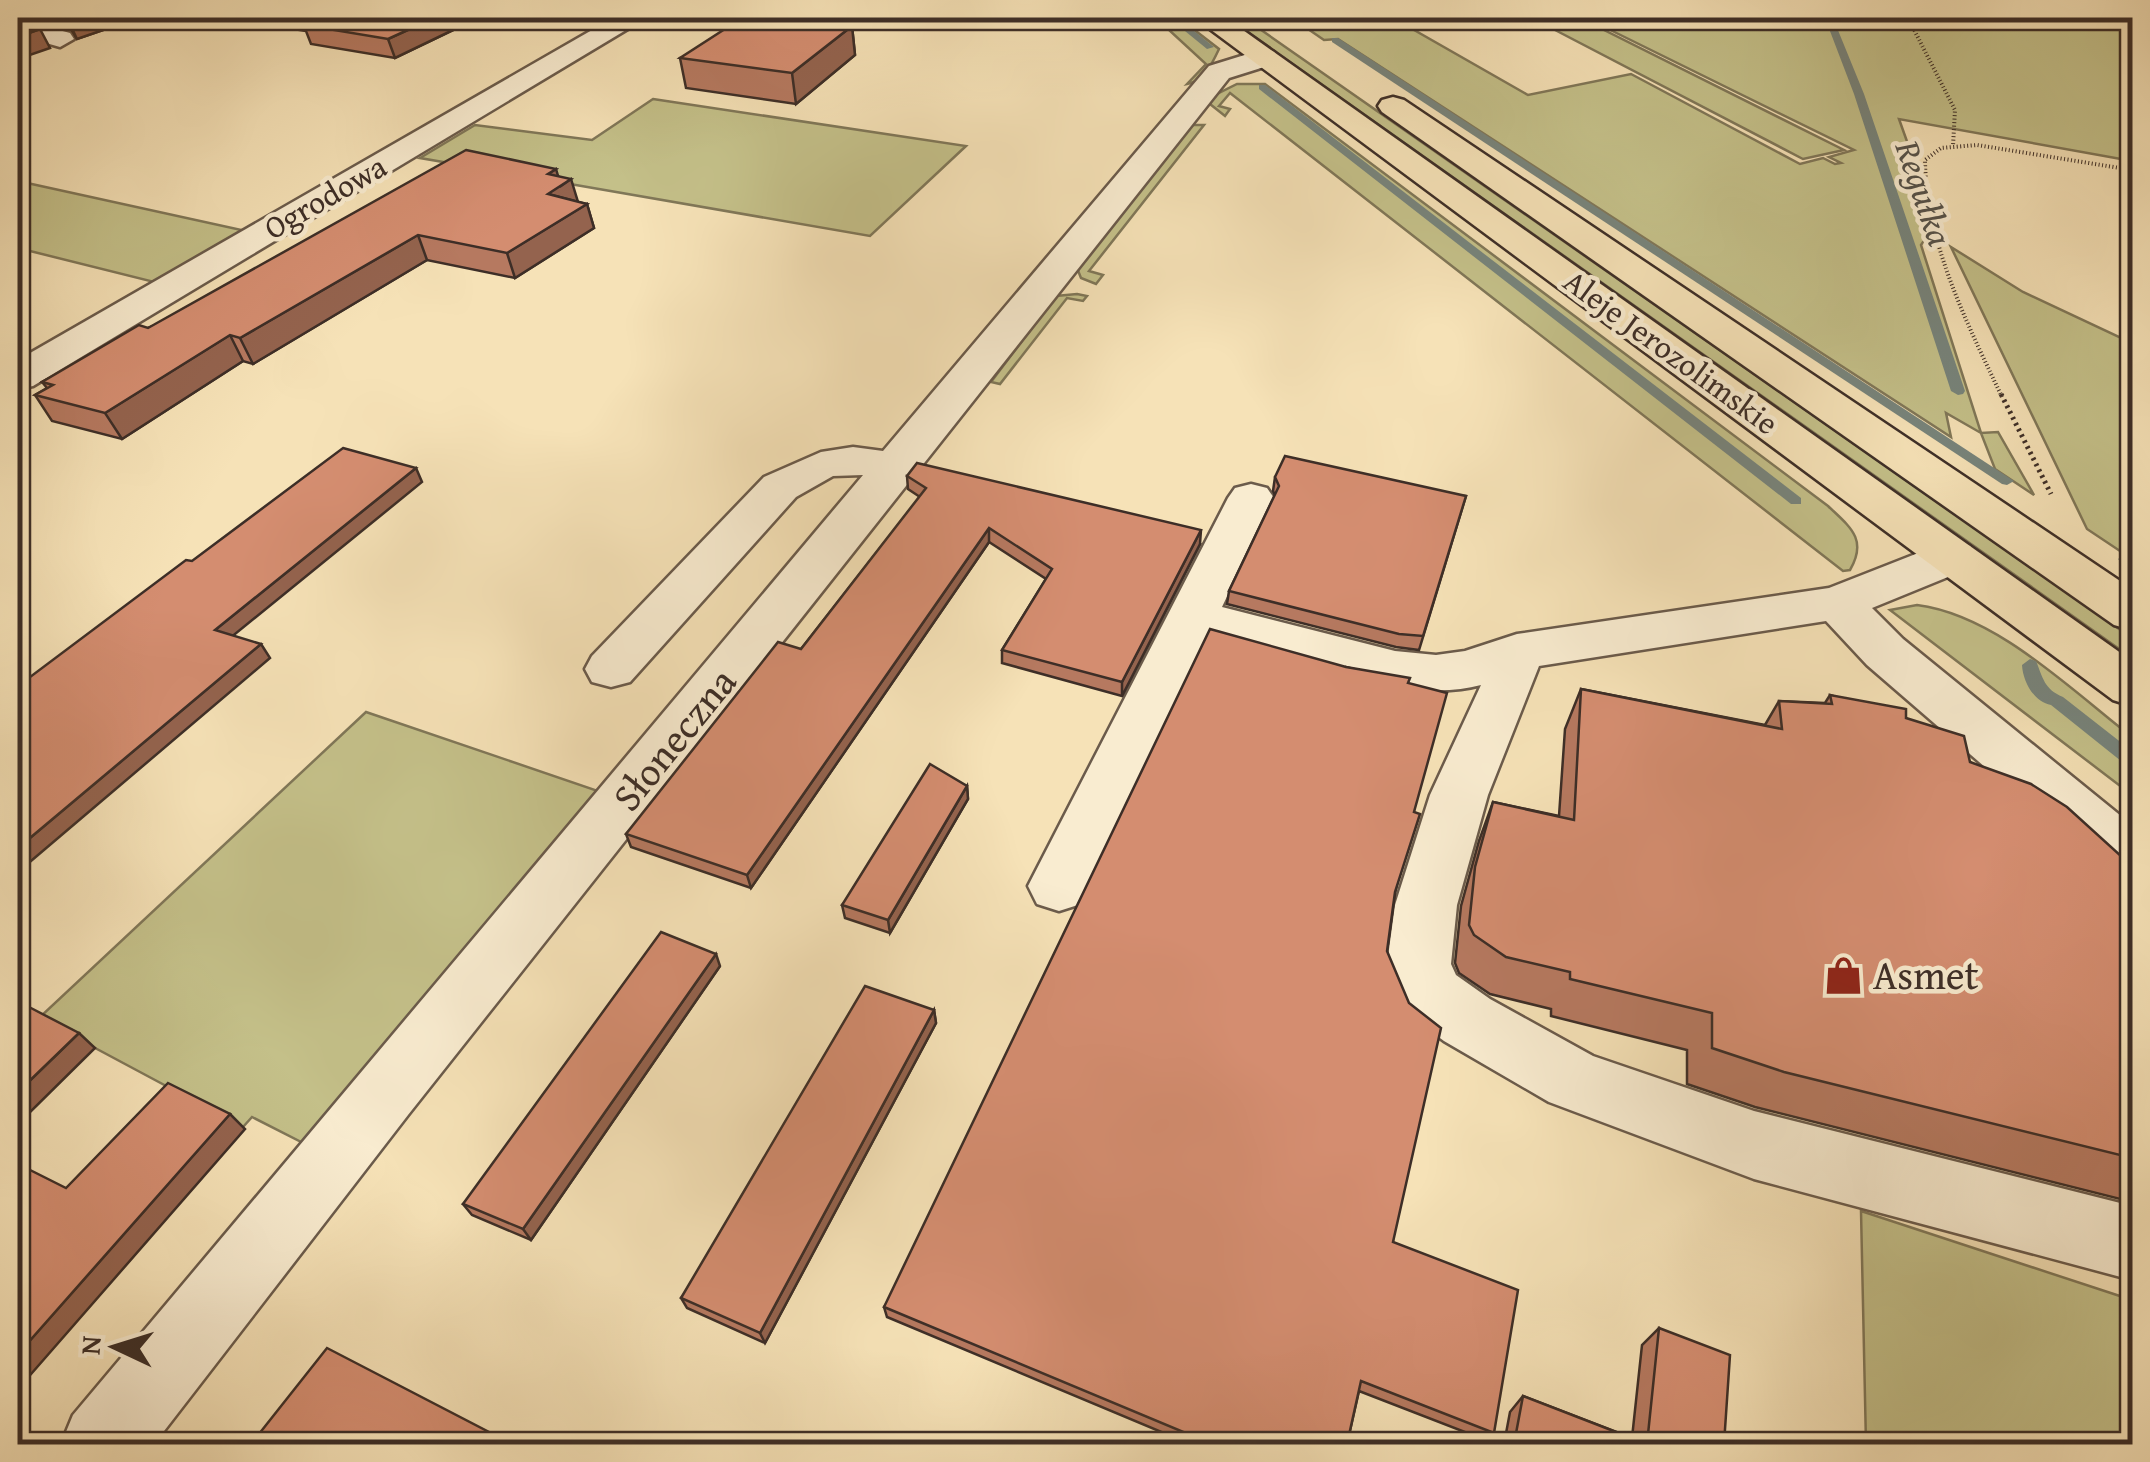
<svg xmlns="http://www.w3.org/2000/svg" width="2150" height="1462" viewBox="0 0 2150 1462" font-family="'Gentium Book Plus',serif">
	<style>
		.green { fill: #c4c089; stroke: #807758; stroke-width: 2.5 }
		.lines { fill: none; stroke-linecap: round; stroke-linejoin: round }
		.stream { fill: #77847c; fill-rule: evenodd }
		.minor-casing { stroke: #6b5b4b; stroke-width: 5 }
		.major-casing { stroke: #3d2e27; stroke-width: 5 }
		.path-far1 { stroke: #3d2e27; stroke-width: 4; stroke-dasharray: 1 2.5; stroke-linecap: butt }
		.path { stroke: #3d2e27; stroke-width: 5; stroke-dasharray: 2.5 4; stroke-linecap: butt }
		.minor { fill: #f9ecd0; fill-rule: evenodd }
		.major { fill: #f6e2b7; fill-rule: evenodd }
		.wall { fill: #b67960; stroke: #3d2e27; stroke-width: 2.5 }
		.shaded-wall { fill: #94634e; stroke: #3d2e27; stroke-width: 2.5 }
		.building { fill: #d48d70; stroke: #3d2e27; stroke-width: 2.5 }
		.labels { text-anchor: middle; stroke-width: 9; stroke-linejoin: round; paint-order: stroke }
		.far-street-label { font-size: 32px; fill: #3d2e27; stroke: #f9ecd0 }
		.far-water-label { font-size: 35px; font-style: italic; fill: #55524a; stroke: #f9ecd0 }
		.street-label { font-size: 40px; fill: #3d2e27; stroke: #f9ecd0 }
		.poi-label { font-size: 40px; fill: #3d2e27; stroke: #f9ecd0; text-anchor: start }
	</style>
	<rect width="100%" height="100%" fill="#f6e2b7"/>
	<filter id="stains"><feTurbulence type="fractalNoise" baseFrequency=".002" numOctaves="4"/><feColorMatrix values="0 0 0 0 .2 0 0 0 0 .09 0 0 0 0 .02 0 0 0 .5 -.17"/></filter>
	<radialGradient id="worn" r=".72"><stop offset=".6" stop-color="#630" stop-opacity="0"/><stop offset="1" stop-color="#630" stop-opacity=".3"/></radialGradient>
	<g class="green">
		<path d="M1156,18h23l40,31c-7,15 -15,32 -32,35l19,-20z"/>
		<polygon points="1228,18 1244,18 2132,638 2132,658"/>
		<polygon points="1292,18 1393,18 1528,95 1631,74 1800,164 1823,158 1835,164 1841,163 1829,157 1854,150 1586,18 2132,18 2132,161 1899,119 1914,161 1907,164 1928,235 1921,245 1981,433 1998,432 2034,495 1995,469 1981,433 1946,413 1951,437 1338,39 1324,40"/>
		<polygon points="1532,18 1580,18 1844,150 1803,159"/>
		<path d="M1237,84h28l563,422c22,21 40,33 22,64l-7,1 -613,-478 -11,13 11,3 -5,7 -15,-12 3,-8z"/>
		<polygon points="653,99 966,146 870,236 420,158 475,125 592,140"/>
		<polygon points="1191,125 1204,125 1089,271 1103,275 1096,284 1081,278 1077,268"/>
		<polygon points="18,181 246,231 158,283 18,248"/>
		<polygon points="1951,247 2023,292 2132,343 2132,559 2087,529"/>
		<polygon points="1077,294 1087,296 1083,301 1067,298 1000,384 991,382 1056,296"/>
		<path d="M1917,605c79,10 153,84 215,132v58l-242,-185z"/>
		<polygon points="366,712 598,791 311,1147 252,1117 243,1127 39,1018"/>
		<polygon points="1861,1211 2132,1300 2132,1444 1866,1444"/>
	</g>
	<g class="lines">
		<g class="stream">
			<polygon points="1169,18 1178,18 1214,47 1207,49"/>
			<polygon points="1825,18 1833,18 1864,94 1965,391 1963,394 1958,395 1951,391 1854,94"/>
			<polygon points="1332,38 1338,38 2014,481 2007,485 2002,484 1332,42"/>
			<polygon points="1259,85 1265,85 1801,498 1801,504 1791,504 1259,89"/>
			<polygon points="2126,554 2132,556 2132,569 2127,568 2118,559"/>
			<path d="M2030,659l6,2c7,17 8,28 27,36l69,54v16l-6,-2 -75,-60c-17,-3 -28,-23 -29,-40z"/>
		</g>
		<defs>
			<g id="minor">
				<polygon points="613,18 646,18 33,386 18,389 18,360"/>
				<polygon points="18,19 70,33 74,39 60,47 18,35"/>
				<polygon points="1264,49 1274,52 1278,58 1274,64 1229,78 408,1115 154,1444 61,1444 73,1415 863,475 833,476 796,497 630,682 611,687 592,682 585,669 592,656 764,477 821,452 853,447 883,451 1209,66"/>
				<path d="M1251,484l16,4 7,10 -52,109 173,44 41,4 29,-4 52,-17 312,-46 107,-42 17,-4 17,4 7,11 -7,11 -98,40 31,31 229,186v58l-21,-7 -244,-211 -41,-44 -287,45 -51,129 -31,110 -6,59 5,11 34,24 103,57 161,55 378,95v74l-378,-101 -205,-77 -105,-61 -36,-27 -21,-50 8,-59 35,-110 51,-110c-75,21 -198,-27 -274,-47l-126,266 -22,7 -22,-7 -9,-18 200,-388 7,-10z"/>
			</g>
			<g id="major">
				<polygon points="1195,18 1226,18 2132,661 2132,706 2113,700"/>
				<polygon points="1393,97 1404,100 2132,589 2132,630 2114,625 1382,112 1378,106 1382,100"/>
			</g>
		</defs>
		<use href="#minor" class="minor-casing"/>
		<use href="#major" class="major-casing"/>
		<g class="path-far1">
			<polyline points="1908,18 1955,110 1953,146"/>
			<path d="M2002,397c-35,-74 -76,-154 -77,-237l16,-12 36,-3 155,25"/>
		</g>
		<polyline class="path" points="2001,394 2051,494"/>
		<use href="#minor" class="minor"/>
		<use href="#major" class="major"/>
	</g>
	<g class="wall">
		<polygon points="22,18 138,18 77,39 71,29"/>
		<polygon points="225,18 478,18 395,58 311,44 306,31"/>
		<polygon points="852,26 855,55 796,104 686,88 680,58"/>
		<polygon points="558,176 578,202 587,204 594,228 515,278 427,260 253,364 243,361 122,439 52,421 35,395 47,388 42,382 148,328"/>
		<polygon points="907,476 1200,544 1122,696 1002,663 1002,650 1046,579 989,542 751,888 631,847 626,834 801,649 920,497 908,489"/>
		<polygon points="1275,477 1466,496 1419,650 1396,647 1227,604 1229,591 1275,495 1273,491"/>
		<polygon points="1346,667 1408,683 1414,812 1395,893 1387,951 1393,1242 1494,1433 1488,1441 1359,1391 1347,1444 1190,1444 887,1317 884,1307"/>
		<polygon points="1581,689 1765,725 1779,701 1825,703 1830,695 1906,718 1970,762 2132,866 2132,1202 1755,1107 1687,1084 1687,1050 1551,1016 1551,1009 1490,994 1459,973 1455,963 1461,906 1479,841 1493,802 1559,816 1565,729"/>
		<polygon points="967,786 968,799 890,933 845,918 842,905"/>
		<polygon points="720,966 531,1240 472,1215 463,1204"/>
		<polygon points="934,1010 936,1023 765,1343 687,1308 681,1298"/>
		<polygon points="1659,1328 1724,1444 1504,1444 1510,1412 1523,1396 1632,1438 1642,1345"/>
	</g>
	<g class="shaded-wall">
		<polygon points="75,18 138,18 77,39 68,20"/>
		<polygon points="434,18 478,18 395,58 388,39"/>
		<polygon points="852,26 855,55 796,104 792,73"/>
		<polygon points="40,29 50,48 18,59 18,37"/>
		<polygon points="556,169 561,186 571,179 578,202 548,194 548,174"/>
		<polygon points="587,204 594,228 515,278 507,253"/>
		<polygon points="418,235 427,260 253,364 240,338"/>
		<polygon points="230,335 243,361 122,439 105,413"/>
		<polygon points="416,468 422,482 224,643 215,630"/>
		<polygon points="989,528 989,542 751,888 747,875"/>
		<polygon points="1201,530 1200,544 1122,696 1122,682"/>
		<polygon points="261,644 270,658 18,872 18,848"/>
		<polygon points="967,786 968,799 890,933 888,920"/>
		<polygon points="716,954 720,966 531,1240 523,1229"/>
		<polygon points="934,1010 936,1023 765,1343 760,1333"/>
		<polygon points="79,1033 95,1048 18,1124 18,1092"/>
		<polygon points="230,1114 245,1129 18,1389 18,1354"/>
	</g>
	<g class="building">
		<polygon points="320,18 434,18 388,39 304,25"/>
		<polygon points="742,18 791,18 852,26 792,73 680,58"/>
		<polygon points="18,22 40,29 18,37"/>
		<polygon points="466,150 556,169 548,174 571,179 548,194 587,204 507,253 418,235 240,338 230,335 105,413 35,395 53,385 42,382 139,325 148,328"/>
		<polygon points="343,448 416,468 215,630 261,644 18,848 18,686 186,560 192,561"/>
		<polygon points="1285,456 1466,496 1423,636 1399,634 1229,591 1279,486 1275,477"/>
		<polygon points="917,463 1201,530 1122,682 1002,650 1052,569 989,528 747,875 626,834 778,642 801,649 926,488 907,476"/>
		<polygon points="1210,629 1346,667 1410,678 1408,683 1447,693 1414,812 1420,814 1395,892 1387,951 1409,1003 1441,1028 1393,1242 1518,1290 1494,1433 1361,1381 1347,1444 1212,1444 884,1307"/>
		<polygon points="1581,689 1782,729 1779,701 1832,704 1830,695 1906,709 1906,718 1964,736 1970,762 2031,784 2067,807 2132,866 2132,1158 1784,1072 1712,1048 1712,1013 1570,979 1570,972 1506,957 1474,935 1469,925 1475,867 1493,802 1574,820"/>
		<polygon points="930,764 967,786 888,920 842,905"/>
		<polygon points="661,932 716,954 523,1229 463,1204"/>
		<polygon points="865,986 934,1010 760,1333 681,1298"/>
		<polygon points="29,1007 79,1033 18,1092 18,1017"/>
		<polygon points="168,1083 230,1114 18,1354 18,1237 24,1231 18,1228 18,1164 66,1188"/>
		<polygon points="1659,1328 1730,1355 1724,1444 1514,1444 1523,1396 1647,1444"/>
		<polygon points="327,1348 512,1444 251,1444"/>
	</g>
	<defs>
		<symbol id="shop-bare" viewBox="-9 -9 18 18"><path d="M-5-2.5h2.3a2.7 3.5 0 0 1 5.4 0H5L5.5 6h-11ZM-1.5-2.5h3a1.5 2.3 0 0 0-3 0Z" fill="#8f2418" stroke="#f9ecd0" stroke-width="2.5" paint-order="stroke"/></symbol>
	</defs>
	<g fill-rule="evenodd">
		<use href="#shop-bare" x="1816" y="948" width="55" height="55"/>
	</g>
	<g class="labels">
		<g class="far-street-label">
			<text transform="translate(325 197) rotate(-30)" y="11">Ogrodowa</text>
			<text transform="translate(1671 352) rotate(36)" y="11">Aleje Jerozolimskie</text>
		</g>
		<g class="far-water-label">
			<text transform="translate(1924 193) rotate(71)" y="12">Regułka</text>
		</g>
		<g class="street-label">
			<text transform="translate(674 739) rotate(-51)" y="14">Słoneczna</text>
		</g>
		<g class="poi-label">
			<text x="1873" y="989">Asmet</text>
		</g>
	</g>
	<rect width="2150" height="1462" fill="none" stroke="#f6e2b7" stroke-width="60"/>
	<rect x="20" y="20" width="2110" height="1422" fill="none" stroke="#3d2e27" stroke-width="5"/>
	<rect x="30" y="30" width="2090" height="1402" fill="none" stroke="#3d2e27" stroke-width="2.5"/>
	<g transform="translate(115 1347) rotate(274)" stroke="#f9ecd0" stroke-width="8" paint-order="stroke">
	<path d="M0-8L18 38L0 25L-18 38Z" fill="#3d2e27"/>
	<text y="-15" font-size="28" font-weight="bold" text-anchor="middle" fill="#3d2e27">N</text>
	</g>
	<rect width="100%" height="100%" filter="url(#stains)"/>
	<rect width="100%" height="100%" fill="url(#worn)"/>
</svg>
